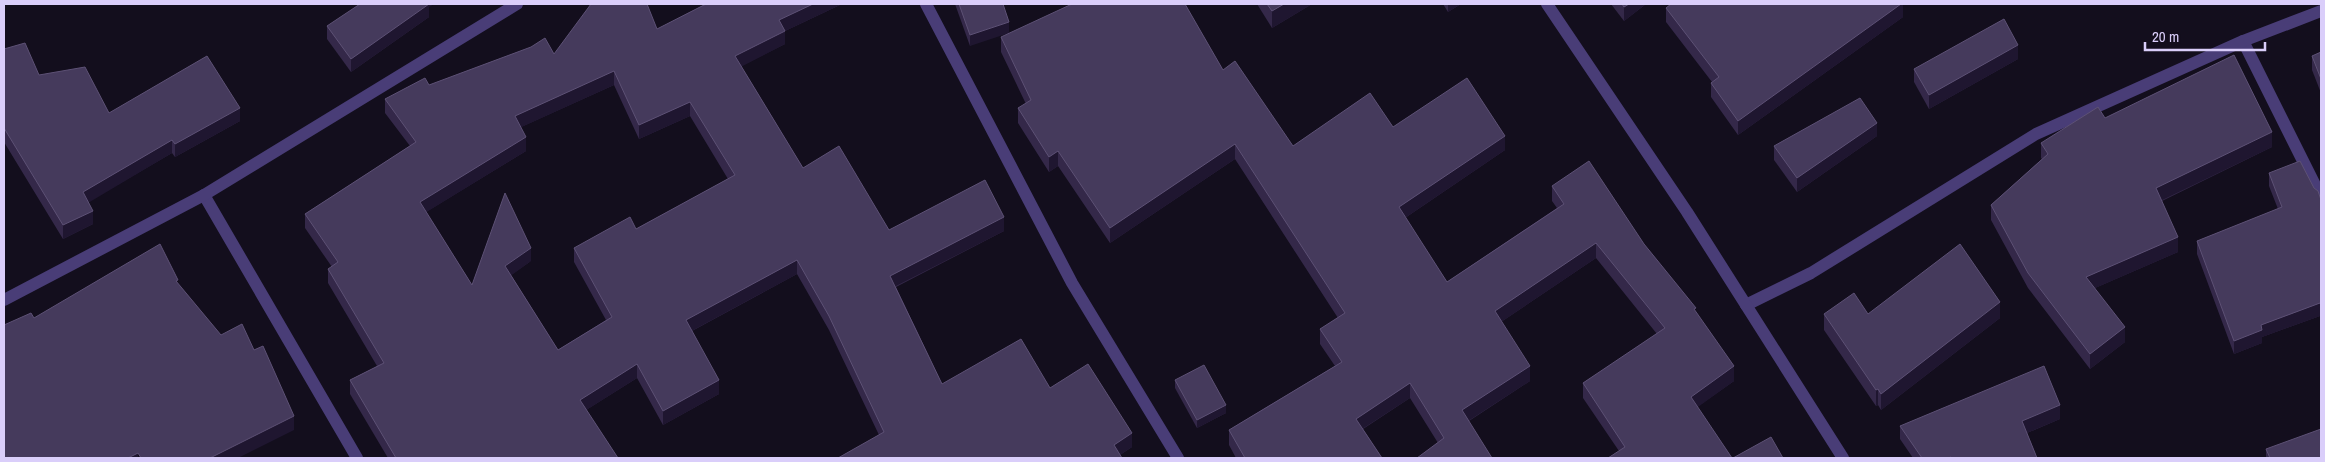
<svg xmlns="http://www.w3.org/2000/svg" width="2325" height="462" viewBox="0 0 2325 462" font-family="'Archivo Narrow',sans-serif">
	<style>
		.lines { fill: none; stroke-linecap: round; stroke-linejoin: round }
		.minor { stroke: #493d77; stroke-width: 12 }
		.tertiary { stroke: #493d77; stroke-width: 12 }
		.wall { fill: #342849; fill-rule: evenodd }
		.shaded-wall { fill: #1f1630 }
		.building { fill: #453a5c; stroke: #5d5175; fill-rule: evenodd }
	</style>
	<rect width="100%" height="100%" fill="#130e1d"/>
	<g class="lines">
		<g class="minor">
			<polyline points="926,4 1072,283 1178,458"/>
			<polyline points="2243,41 2321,197"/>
			<polyline points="204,195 357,458"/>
			<polyline points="4,300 204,195 517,4"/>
			<polyline points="1746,305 1811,273 2036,134 2243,41 2321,11"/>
		</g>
		<polyline class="tertiary" points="1547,4 1687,212 1843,458"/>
	</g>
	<g class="wall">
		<path d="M706,4h136l-57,27v13l-44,22 62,102 86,62 115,1 -108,56 46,97 108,4 82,59 -12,8 -241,-20 -50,-105 -32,-56 -105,57 27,63 -56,31 -26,-47 -51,32 32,48h-230l-38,-64v-14l27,-14 -49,-83v-14l4,-2 -27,-39v-14l105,-68 -25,-33v-14l44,-14 125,-31 103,-25zM614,85l25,54 51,-23 38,63 -92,50 -62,19v14l32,58 -48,30 -47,-75 20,-14 -59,24 -46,-73 100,-61 -5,-24z"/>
		<polygon points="955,4 1003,4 970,46"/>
		<polygon points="1257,4 1312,4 1272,28"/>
		<polygon points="1443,4 1461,4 1448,12"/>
		<polygon points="1611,4 1646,4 1624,21"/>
		<polygon points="1903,4 1903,17 1738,135 1711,97 1711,83 1712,82 1666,22 1666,8"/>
		<polygon points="429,7 429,17 351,72 327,39 327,26"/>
		<polygon points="1001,37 1223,70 1293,146 1393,127 1505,150 1405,218 1447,282 1557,208 1552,201 1552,186 1644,244 1696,312 1734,381 1697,407 1619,451 1583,398 1583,383 1657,334 1596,258 1501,322 1530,381 1469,421 1438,443 1410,398 1363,429 1382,458 1236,458 1229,445 1229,430 1335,366 1320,344 1320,329 1338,318 1235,159 1110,243 1058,166 1049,172 1018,123 1018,108 1026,104 1001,52"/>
		<polygon points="4,49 39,75 109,113 240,121 175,157 172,153 88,202 93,224 63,239 4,142"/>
		<polygon points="2321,52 2321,93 2312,70 2312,56"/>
		<polygon points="2018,59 1929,109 1914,82 1914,69"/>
		<polygon points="2105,118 2272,147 2162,201 2178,252 2095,288 2125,342 2090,369 2028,288 1991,220 1991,205 2042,159 2041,158 2041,143"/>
		<polygon points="1877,136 1797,192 1774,160 1774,146"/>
		<polygon points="2269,173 2314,188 2321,200 2321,319 2320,316 2262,337 2262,343 2234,354 2197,254 2197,241 2278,209 2269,186"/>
		<polygon points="1824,314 1868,314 2000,318 1881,410 1878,405 1876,406 1824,330"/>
		<polygon points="1175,380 1226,413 1197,428 1175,388"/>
		<polygon points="2060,419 2027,433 2037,458 1913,458 1900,439 1900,426"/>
		<polygon points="2266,449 2321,458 2266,458"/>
	</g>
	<g class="shaded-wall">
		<polygon points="426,4 434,4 429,7 429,17 351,72 351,59"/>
		<polygon points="813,4 842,4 785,31 785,44 735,70 735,56 779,20"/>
		<polygon points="1284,4 1312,4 1272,28 1272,11"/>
		<polygon points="1448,4 1461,4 1448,12"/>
		<polygon points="1629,4 1646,4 1624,21 1624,7"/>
		<polygon points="1901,4 1903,4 1903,17 1738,135 1738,121"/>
		<polygon points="1009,22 1009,33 970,46 970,35"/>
		<polygon points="2018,45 2018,59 1929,109 1929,95"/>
		<polygon points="614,71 614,85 515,130 515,116"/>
		<polygon points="690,102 690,116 639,139 639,125"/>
		<polygon points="240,108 240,121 175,157 175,144"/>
		<polygon points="1877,123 1877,136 1797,192 1797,178"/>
		<polygon points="2272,132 2272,147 2156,203 2156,188"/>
		<polygon points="1505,136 1505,150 1399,222 1399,207"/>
		<polygon points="526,137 526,151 420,216 420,202"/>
		<polygon points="172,140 172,153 83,206 83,192"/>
		<polygon points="1235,144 1235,159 1110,243 1110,228"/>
		<polygon points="1058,151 1058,166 1049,172 1049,157"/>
		<polygon points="93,211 93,224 63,239 63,225"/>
		<polygon points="1004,217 1004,231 890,289 890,276"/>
		<polygon points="2178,237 2178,252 2086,292 2086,277"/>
		<polygon points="1596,243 1596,258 1495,326 1495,311"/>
		<polygon points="531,248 531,261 505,280 505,266"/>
		<polygon points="797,260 797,274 686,334 686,320"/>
		<polygon points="2000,302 2000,318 1881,410 1881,394"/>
		<polygon points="2320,303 2320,316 2262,337 2262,343 2234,354 2234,341 2261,325"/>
		<polygon points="2125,327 2125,342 2090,369 2090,354"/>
		<polygon points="637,364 637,378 580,414 580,400"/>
		<polygon points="1530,366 1530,381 1462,425 1462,410"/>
		<polygon points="1734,366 1734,381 1691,412 1691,397"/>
		<polygon points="719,380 719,394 663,425 663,411"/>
		<polygon points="1410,383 1410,398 1356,433 1356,419"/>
		<polygon points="1878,389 1878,405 1876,406 1876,390"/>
		<polygon points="1226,405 1226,413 1197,428 1197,420"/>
		<polygon points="2060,405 2060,419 2022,435 2022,421"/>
		<polygon points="294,416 294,430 238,458 210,458"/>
		<polygon points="1132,433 1132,447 1115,458 1114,445"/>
		<polygon points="138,453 138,458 128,458"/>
	</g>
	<g class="building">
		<polygon points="360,4 429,4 351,59 327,26"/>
		<path d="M591,4h56l10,25 49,-25h107l-34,16 6,11 -50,25 68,112 36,-22 50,84 96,-50 19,37 -114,59 52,108 79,-45 29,49 38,-24 44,69 -18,12 8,13h-284l46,-26 -55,-116 -32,-56 -111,60 33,60 -56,31 -26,-47 -57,36 38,58h-222l-46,-78 34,-17 -56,-94 10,-7 -33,-48 111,-72 -31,-43 40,-21 4,7 102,-38 14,-9 9,16zM614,71l25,54 51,-23 45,73 -99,54 -6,-12 -56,31 38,69 -54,33 -53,-84 26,-18 -26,-55 -33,92 -52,-83 106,-65 -11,-21z"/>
		<polygon points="959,4 1003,4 1009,22 970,35"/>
		<polygon points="1072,4 1185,4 1223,70 1235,61 1293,146 1370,93 1393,127 1467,78 1505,136 1399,207 1447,282 1564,204 1552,186 1589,161 1644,244 1696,308 1694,309 1734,366 1691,397 1732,458 1608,458 1625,447 1583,383 1665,328 1596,243 1495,311 1530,366 1462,410 1492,458 1417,458 1444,438 1410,383 1356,419 1382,458 1245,458 1229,430 1342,362 1320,329 1345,313 1235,144 1110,228 1058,151 1049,157 1018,108 1031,100 1001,37"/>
		<polygon points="1267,4 1284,4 1272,11"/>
		<polygon points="1622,4 1629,4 1624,7"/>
		<polygon points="1671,4 1901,4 1738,121 1711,83 1719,77 1666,8"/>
		<polygon points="2004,19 2018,45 1929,95 1914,69"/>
		<polygon points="25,43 39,75 85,67 109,113 207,56 240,108 175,144 172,140 83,192 93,211 63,225 4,128 4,49"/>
		<polygon points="2321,52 2321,79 2312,56"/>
		<polygon points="2234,55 2272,132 2156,188 2178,237 2086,277 2125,327 2090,354 2028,273 1991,205 2048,154 2041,143 2098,107 2105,118"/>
		<polygon points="1860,98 1877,123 1797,178 1774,146"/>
		<polygon points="2300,161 2314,188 2318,191 2321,200 2321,306 2320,303 2261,325 2262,330 2234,341 2197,241 2282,207 2269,173"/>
		<polygon points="160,244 178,280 176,281 221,335 242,324 254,350 263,346 294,416 210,458 141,458 138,453 128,458 4,458 4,325 31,313 34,318"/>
		<polygon points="1960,244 2000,302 1881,394 1878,389 1876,390 1824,314 1854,293 1868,314"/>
		<polygon points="1204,365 1226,405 1197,420 1175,380"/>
		<polygon points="2044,366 2060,405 2022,421 2037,458 1952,458 1951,457 1948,458 1922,458 1900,426"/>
		<polygon points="2321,429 2321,458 2270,458 2266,449"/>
		<polygon points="1771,437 1783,458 1733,458"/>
	</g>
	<rect width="2325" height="462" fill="none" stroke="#dacefa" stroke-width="10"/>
	<path d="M2145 42v8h120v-8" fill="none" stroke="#dacefa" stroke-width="2.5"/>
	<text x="2152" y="42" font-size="15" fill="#dacefa" stroke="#130e1d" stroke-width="4" paint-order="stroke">20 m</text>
</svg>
